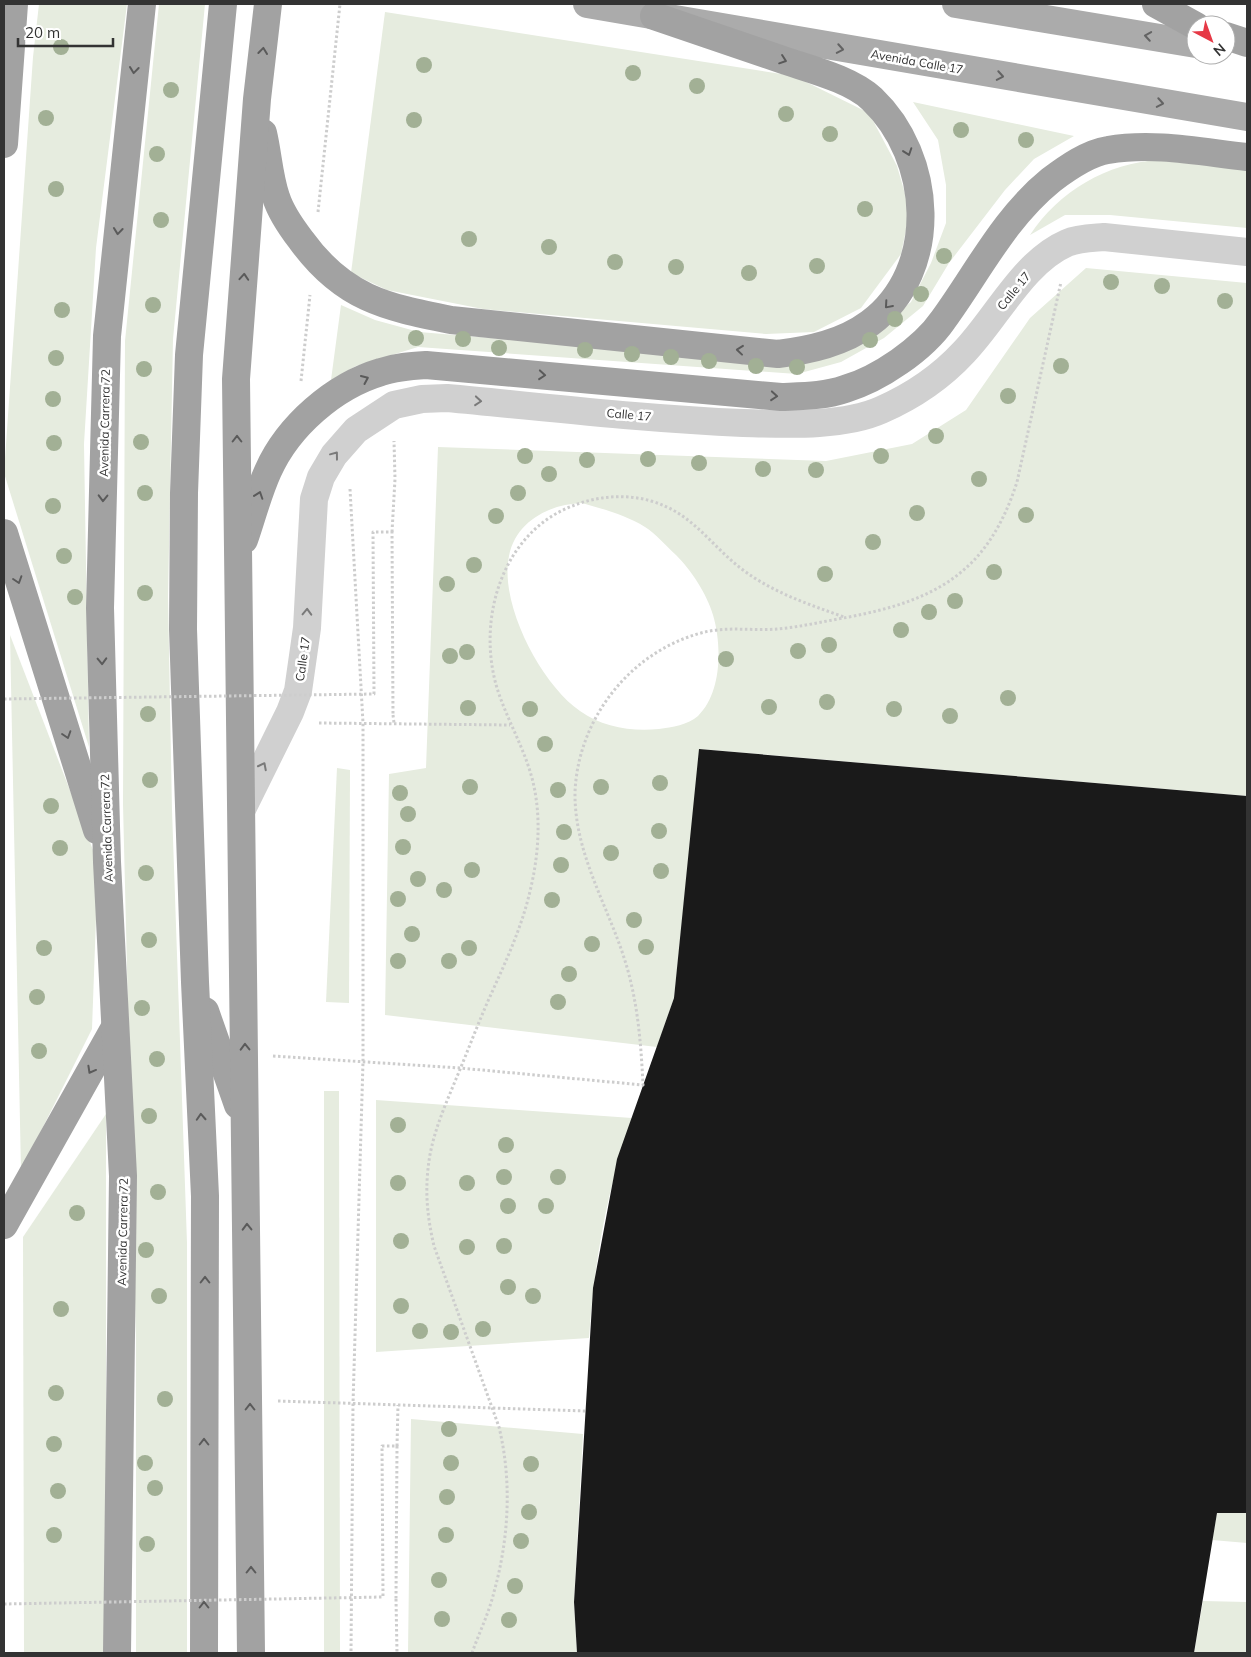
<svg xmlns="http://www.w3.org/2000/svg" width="1251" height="1657" viewBox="0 0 1251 1657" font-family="Mulish,sans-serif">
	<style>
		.green { fill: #e6ecdf; fill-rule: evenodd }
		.building { fill: #1a1a1a }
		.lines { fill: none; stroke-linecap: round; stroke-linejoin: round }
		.path { stroke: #cdcdcd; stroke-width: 3; stroke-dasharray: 2.5 2.5; stroke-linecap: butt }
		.tertiary { stroke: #d0d0d0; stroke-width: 28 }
		.primary { stroke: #ababab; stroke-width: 28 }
		.trunk { stroke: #a2a2a2; stroke-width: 28 }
		.path-bridge { stroke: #cdcdcd; stroke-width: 3; stroke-dasharray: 2.5 2.5; stroke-linecap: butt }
		.tree { fill: #a2b095 }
		.oneway { stroke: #636363 }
		.oneway2 { stroke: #5a5a5a }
		.oneway3 { stroke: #7a7a7a }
		.labels { text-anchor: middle; stroke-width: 5; stroke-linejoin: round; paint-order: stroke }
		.street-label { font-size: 12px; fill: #333; stroke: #fff }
	</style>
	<rect width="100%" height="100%" fill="#fff"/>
	<g class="green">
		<polygon points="39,4 127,4 96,248 84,444 89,747 4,473 33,57"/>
		<polygon points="159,4 205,4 173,339 168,597 172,810 187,1243 187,1653 136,1653 136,1340 123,804 125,341"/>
		<polygon points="385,12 794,76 869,113 897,166 910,211 901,254 861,308 814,332 766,334 483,309 387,290 351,273"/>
		<polygon points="913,102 1074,136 1034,159 1005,190 949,263 923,306 884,338 841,362 797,374 418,347 356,366 331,380 341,305 375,320 419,332 759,360 876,331 911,302 931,263 946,223 946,185 938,140"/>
		<path d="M1159,160l88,7v61l-137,-13h-45l-35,20c29,-44 77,-72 129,-75z"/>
		<path d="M1086,268l161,15v513l-547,-47 -26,249 -17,49 -272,-32 4,-241 37,-6 12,-321 388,14 86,-17 54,-34 64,-92zM582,503c21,6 44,12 63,24 11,7 21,19 31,28 15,15 31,39 37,60 9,30 9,78 -15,101 -10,9 -26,11 -39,13 -27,3 -57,-2 -79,-18 -39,-27 -81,-107 -71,-155 7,-35 41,-52 73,-53z"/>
		<polygon points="10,635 98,863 92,1029 21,1171"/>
		<polygon points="337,768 350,770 349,1003 326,1002"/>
		<polygon points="324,1091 339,1091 340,1653 324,1653"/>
		<path d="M376,1100l256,18c-25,70 -38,146 -43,220l-213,14z"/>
		<polygon points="106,1114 106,1653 24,1653 23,1237"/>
		<polygon points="411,1419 583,1434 574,1602 577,1653 408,1653"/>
		<polygon points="1217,1513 1247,1513 1247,1543 1212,1540"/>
		<polygon points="1203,1601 1247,1602 1247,1653 1194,1653"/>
	</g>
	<polygon class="building" points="699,749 1247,796 1247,1513 1217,1513 1194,1653 577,1653 574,1602 593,1288 617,1159 674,998"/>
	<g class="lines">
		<g class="path">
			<polyline points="318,212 340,4"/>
			<polyline points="301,381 310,295"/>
			<polyline points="350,489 363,723 363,1062 353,1404 351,1653"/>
			<polyline points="392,532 395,479 394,441"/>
			<polyline points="393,715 394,723"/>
			<polyline points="319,723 510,725"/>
			<path d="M273,1056l187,12 183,17c-2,-41 -5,-81 -17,-121 -17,-57 -52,-110 -51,-172 3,-73 55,-140 126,-159 24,-7 51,-2 76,-4 24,-2 48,-8 72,-12 88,-17 139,-45 168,-135l44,-200"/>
			<polyline points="278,1401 585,1411"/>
			<polyline points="397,1446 398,1405"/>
			<polyline points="396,1599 397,1653"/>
			<path d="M472,1653c7,-20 17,-40 22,-61 15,-54 18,-111 5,-165l-65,-181c-6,-26 -9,-50 -6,-77 3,-32 16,-61 28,-90 11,-26 21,-53 32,-78 17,-38 34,-73 43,-114 8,-35 10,-71 2,-105 -8,-33 -26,-62 -36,-94 -18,-60 -1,-134 52,-170 29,-19 68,-27 102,-17 42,12 60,45 92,69 31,23 65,34 101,47"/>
		</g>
		<path class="tertiary" d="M242,809l48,-97 8,-21 9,-63 7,-129 7,-22 13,-22 22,-25 38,-25 28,-6 25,-1c98,9 197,21 296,25 42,1 100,4 138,-13 32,-14 59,-32 83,-58 32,-33 59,-90 103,-109 11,-5 25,-5 37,-6l143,15"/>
		<g class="primary">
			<polyline points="587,4 1247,117"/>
			<polyline points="956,4 1196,44"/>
		</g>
		<g class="trunk">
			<polyline points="1156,4 1196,26"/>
			<polyline points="1226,36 1247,43"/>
			<path d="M263,133c5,21 6,44 13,64 5,16 15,30 25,43 42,58 84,67 150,80l327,34c32,-4 65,-11 92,-31 71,-53 63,-166 2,-224 -20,-19 -59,-29 -86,-38 -44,-15 -88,-30 -132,-45"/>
			<polyline points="4,144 14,4"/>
			<polyline points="4,533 97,830"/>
			<path d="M244,540c8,-23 14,-47 24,-69 20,-45 66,-85 113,-99 15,-5 30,-6 45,-7l355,32c21,-1 44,-1 64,-8 34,-10 78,-40 98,-69 35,-48 61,-102 108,-140 16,-12 37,-27 57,-30 46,-8 93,2 139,7"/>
			<polyline points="205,1011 238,1105"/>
			<polyline points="4,1225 115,1027"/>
			<polyline points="117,1653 123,1176 107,862 100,608 107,336 142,4"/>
			<polyline points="204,1653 205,1196 195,982 183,629 184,493 189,355 223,4"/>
			<polyline points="251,1653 236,379 257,99 268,4"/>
		</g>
		<g class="path-bridge">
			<polyline points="4,699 374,694 373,532 392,532 393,715"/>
			<polyline points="4,1604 383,1597 382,1446 397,1446 396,1599"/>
		</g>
	</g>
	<g class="tree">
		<circle cx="61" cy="47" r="8"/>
		<circle cx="424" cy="65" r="8"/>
		<circle cx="633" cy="73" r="8"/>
		<circle cx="697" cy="86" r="8"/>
		<circle cx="171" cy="90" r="8"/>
		<circle cx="786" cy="114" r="8"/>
		<circle cx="46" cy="118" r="8"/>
		<circle cx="414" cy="120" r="8"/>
		<circle cx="961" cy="130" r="8"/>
		<circle cx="830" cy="134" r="8"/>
		<circle cx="1026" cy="140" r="8"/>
		<circle cx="157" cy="154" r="8"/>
		<circle cx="56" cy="189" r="8"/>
		<circle cx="865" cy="209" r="8"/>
		<circle cx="161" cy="220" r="8"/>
		<circle cx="469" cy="239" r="8"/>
		<circle cx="549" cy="247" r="8"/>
		<circle cx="944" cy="256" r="8"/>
		<circle cx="615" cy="262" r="8"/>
		<circle cx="817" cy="266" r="8"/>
		<circle cx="676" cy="267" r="8"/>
		<circle cx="749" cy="273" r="8"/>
		<circle cx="1111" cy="282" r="8"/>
		<circle cx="1162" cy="286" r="8"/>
		<circle cx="921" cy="294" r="8"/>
		<circle cx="1225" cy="301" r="8"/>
		<circle cx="153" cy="305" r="8"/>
		<circle cx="62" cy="310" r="8"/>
		<circle cx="895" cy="319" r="8"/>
		<circle cx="416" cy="338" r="8"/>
		<circle cx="463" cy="339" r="8"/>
		<circle cx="870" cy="340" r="8"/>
		<circle cx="499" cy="348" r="8"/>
		<circle cx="585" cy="350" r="8"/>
		<circle cx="632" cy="354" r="8"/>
		<circle cx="671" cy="357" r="8"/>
		<circle cx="56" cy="358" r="8"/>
		<circle cx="709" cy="361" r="8"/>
		<circle cx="756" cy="366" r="8"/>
		<circle cx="1061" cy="366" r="8"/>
		<circle cx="797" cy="367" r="8"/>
		<circle cx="144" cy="369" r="8"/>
		<circle cx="1008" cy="396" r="8"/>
		<circle cx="53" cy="399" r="8"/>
		<circle cx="936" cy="436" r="8"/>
		<circle cx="141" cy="442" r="8"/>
		<circle cx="54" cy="443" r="8"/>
		<circle cx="525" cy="456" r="8"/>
		<circle cx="881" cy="456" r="8"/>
		<circle cx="648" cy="459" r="8"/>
		<circle cx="587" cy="460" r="8"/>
		<circle cx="699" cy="463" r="8"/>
		<circle cx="763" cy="469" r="8"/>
		<circle cx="816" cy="470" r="8"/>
		<circle cx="549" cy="474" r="8"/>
		<circle cx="979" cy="479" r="8"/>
		<circle cx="145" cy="493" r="8"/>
		<circle cx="518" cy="493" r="8"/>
		<circle cx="53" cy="506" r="8"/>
		<circle cx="917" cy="513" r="8"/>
		<circle cx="1026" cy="515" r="8"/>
		<circle cx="496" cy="516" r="8"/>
		<circle cx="873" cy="542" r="8"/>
		<circle cx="64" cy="556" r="8"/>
		<circle cx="474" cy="565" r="8"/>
		<circle cx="994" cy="572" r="8"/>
		<circle cx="825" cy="574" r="8"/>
		<circle cx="447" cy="584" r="8"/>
		<circle cx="145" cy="593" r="8"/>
		<circle cx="75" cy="597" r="8"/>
		<circle cx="955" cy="601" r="8"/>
		<circle cx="929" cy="612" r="8"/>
		<circle cx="901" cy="630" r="8"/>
		<circle cx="829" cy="645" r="8"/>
		<circle cx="798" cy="651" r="8"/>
		<circle cx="467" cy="652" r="8"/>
		<circle cx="450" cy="656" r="8"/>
		<circle cx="726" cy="659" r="8"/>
		<circle cx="1008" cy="698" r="8"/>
		<circle cx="827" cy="702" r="8"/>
		<circle cx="769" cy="707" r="8"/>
		<circle cx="468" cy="708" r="8"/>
		<circle cx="530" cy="709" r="8"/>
		<circle cx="894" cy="709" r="8"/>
		<circle cx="148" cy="714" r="8"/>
		<circle cx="950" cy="716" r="8"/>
		<circle cx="545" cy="744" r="8"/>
		<circle cx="150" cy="780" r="8"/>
		<circle cx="660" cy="783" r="8"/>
		<circle cx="470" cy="787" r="8"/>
		<circle cx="601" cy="787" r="8"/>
		<circle cx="558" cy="790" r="8"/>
		<circle cx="400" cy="793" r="8"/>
		<circle cx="51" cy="806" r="8"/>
		<circle cx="408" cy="814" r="8"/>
		<circle cx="659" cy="831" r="8"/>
		<circle cx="564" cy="832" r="8"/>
		<circle cx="403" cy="847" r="8"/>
		<circle cx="60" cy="848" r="8"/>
		<circle cx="611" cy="853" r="8"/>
		<circle cx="561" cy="865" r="8"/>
		<circle cx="472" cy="870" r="8"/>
		<circle cx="661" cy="871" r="8"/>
		<circle cx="146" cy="873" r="8"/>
		<circle cx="418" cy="879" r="8"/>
		<circle cx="444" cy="890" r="8"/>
		<circle cx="398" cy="899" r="8"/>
		<circle cx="552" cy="900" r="8"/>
		<circle cx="634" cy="920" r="8"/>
		<circle cx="412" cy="934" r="8"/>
		<circle cx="149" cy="940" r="8"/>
		<circle cx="592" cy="944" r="8"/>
		<circle cx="646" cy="947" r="8"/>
		<circle cx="44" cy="948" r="8"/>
		<circle cx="469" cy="948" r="8"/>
		<circle cx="398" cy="961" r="8"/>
		<circle cx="449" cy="961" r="8"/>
		<circle cx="569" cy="974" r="8"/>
		<circle cx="37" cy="997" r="8"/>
		<circle cx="558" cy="1002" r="8"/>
		<circle cx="142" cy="1008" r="8"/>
		<circle cx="39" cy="1051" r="8"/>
		<circle cx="157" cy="1059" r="8"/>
		<circle cx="149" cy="1116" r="8"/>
		<circle cx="398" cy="1125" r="8"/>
		<circle cx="506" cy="1145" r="8"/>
		<circle cx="504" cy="1177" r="8"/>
		<circle cx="558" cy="1177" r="8"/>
		<circle cx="398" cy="1183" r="8"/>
		<circle cx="467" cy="1183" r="8"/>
		<circle cx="158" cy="1192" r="8"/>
		<circle cx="508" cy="1206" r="8"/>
		<circle cx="546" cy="1206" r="8"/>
		<circle cx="77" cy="1213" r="8"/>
		<circle cx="401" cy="1241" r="8"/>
		<circle cx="504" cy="1246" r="8"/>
		<circle cx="467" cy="1247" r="8"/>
		<circle cx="146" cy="1250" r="8"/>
		<circle cx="508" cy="1287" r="8"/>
		<circle cx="159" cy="1296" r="8"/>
		<circle cx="533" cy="1296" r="8"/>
		<circle cx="401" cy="1306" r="8"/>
		<circle cx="61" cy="1309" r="8"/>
		<circle cx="483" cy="1329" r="8"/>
		<circle cx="420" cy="1331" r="8"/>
		<circle cx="451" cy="1332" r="8"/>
		<circle cx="56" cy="1393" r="8"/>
		<circle cx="165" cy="1399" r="8"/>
		<circle cx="449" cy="1429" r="8"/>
		<circle cx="54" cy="1444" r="8"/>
		<circle cx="145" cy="1463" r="8"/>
		<circle cx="451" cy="1463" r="8"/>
		<circle cx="531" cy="1464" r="8"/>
		<circle cx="155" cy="1488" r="8"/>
		<circle cx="58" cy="1491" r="8"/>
		<circle cx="447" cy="1497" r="8"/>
		<circle cx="529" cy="1512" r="8"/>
		<circle cx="54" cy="1535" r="8"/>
		<circle cx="446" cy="1535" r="8"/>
		<circle cx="521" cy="1541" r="8"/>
		<circle cx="147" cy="1544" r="8"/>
		<circle cx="439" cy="1580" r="8"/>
		<circle cx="515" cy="1586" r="8"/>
		<circle cx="442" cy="1619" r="8"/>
		<circle cx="509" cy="1620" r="8"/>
	</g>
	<defs><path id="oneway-chevron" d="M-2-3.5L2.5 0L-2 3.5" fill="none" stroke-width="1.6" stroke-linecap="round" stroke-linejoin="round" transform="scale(1.25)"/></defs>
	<g class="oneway">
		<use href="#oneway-chevron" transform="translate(1148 36) rotate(-171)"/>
		<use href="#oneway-chevron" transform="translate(840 49) rotate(10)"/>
		<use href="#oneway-chevron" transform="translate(1000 76) rotate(10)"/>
		<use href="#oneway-chevron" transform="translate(1160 103) rotate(10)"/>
	</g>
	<g class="oneway2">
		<use href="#oneway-chevron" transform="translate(263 51) rotate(-83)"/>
		<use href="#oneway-chevron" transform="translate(783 60) rotate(19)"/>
		<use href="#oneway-chevron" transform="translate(134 70) rotate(97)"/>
		<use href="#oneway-chevron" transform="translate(908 152) rotate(71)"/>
		<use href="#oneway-chevron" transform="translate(118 231) rotate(96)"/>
		<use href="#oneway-chevron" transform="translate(244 277) rotate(-86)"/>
		<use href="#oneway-chevron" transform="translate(888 305) rotate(131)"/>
		<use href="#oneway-chevron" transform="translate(740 350) rotate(-174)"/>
		<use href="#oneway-chevron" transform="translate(542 375) rotate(5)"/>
		<use href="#oneway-chevron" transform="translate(365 379) rotate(-24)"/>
		<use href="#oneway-chevron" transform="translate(774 396) rotate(5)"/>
		<use href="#oneway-chevron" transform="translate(237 439) rotate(-90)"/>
		<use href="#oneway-chevron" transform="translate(259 495) rotate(-71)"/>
		<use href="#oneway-chevron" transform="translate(103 498) rotate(91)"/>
		<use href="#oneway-chevron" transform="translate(18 580) rotate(72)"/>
		<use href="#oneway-chevron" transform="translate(102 661) rotate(88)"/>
		<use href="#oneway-chevron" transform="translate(67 735) rotate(72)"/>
		<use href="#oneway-chevron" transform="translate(245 1047) rotate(-91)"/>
		<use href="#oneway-chevron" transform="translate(91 1070) rotate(119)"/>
		<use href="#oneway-chevron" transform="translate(201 1117) rotate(-93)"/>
		<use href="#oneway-chevron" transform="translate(247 1227) rotate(-91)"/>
		<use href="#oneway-chevron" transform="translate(205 1280) rotate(-90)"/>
		<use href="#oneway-chevron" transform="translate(250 1407) rotate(-90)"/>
		<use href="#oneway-chevron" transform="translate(204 1442) rotate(-90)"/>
		<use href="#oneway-chevron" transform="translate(251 1570) rotate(-90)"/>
		<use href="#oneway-chevron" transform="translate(204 1605) rotate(-90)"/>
	</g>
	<g class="oneway3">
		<use href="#oneway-chevron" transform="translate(478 401) rotate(5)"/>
		<use href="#oneway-chevron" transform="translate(335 455) rotate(-53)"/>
		<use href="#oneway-chevron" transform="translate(307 612) rotate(-88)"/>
		<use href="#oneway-chevron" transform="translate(263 766) rotate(-63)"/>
	</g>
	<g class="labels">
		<g class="street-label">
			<text transform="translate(917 62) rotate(10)" y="4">Avenida Calle 17</text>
			<text transform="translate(1014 291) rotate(-51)" y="4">Calle 17</text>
			<text transform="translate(629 415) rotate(5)" y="4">Calle 17</text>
			<text transform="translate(105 423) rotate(-89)" y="4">Avenida Carrera 72</text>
			<text transform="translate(303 659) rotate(-82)" y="4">Calle 17</text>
			<text transform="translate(107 828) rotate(-92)" y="4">Avenida Carrera 72</text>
			<text transform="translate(123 1232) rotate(-89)" y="4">Avenida Carrera 72</text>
		</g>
	</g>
	<rect width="1251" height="1657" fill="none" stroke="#333333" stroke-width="10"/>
	<g transform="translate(1211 40) rotate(139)"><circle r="24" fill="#ffffff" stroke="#adadad"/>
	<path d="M0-4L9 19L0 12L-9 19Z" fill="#e63946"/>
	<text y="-8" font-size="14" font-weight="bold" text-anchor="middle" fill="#333333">N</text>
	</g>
	<path d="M18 38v8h95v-8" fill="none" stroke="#333333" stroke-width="2.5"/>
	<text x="25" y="38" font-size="15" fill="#333333" stroke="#ffffff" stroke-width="4" paint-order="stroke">20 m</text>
</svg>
